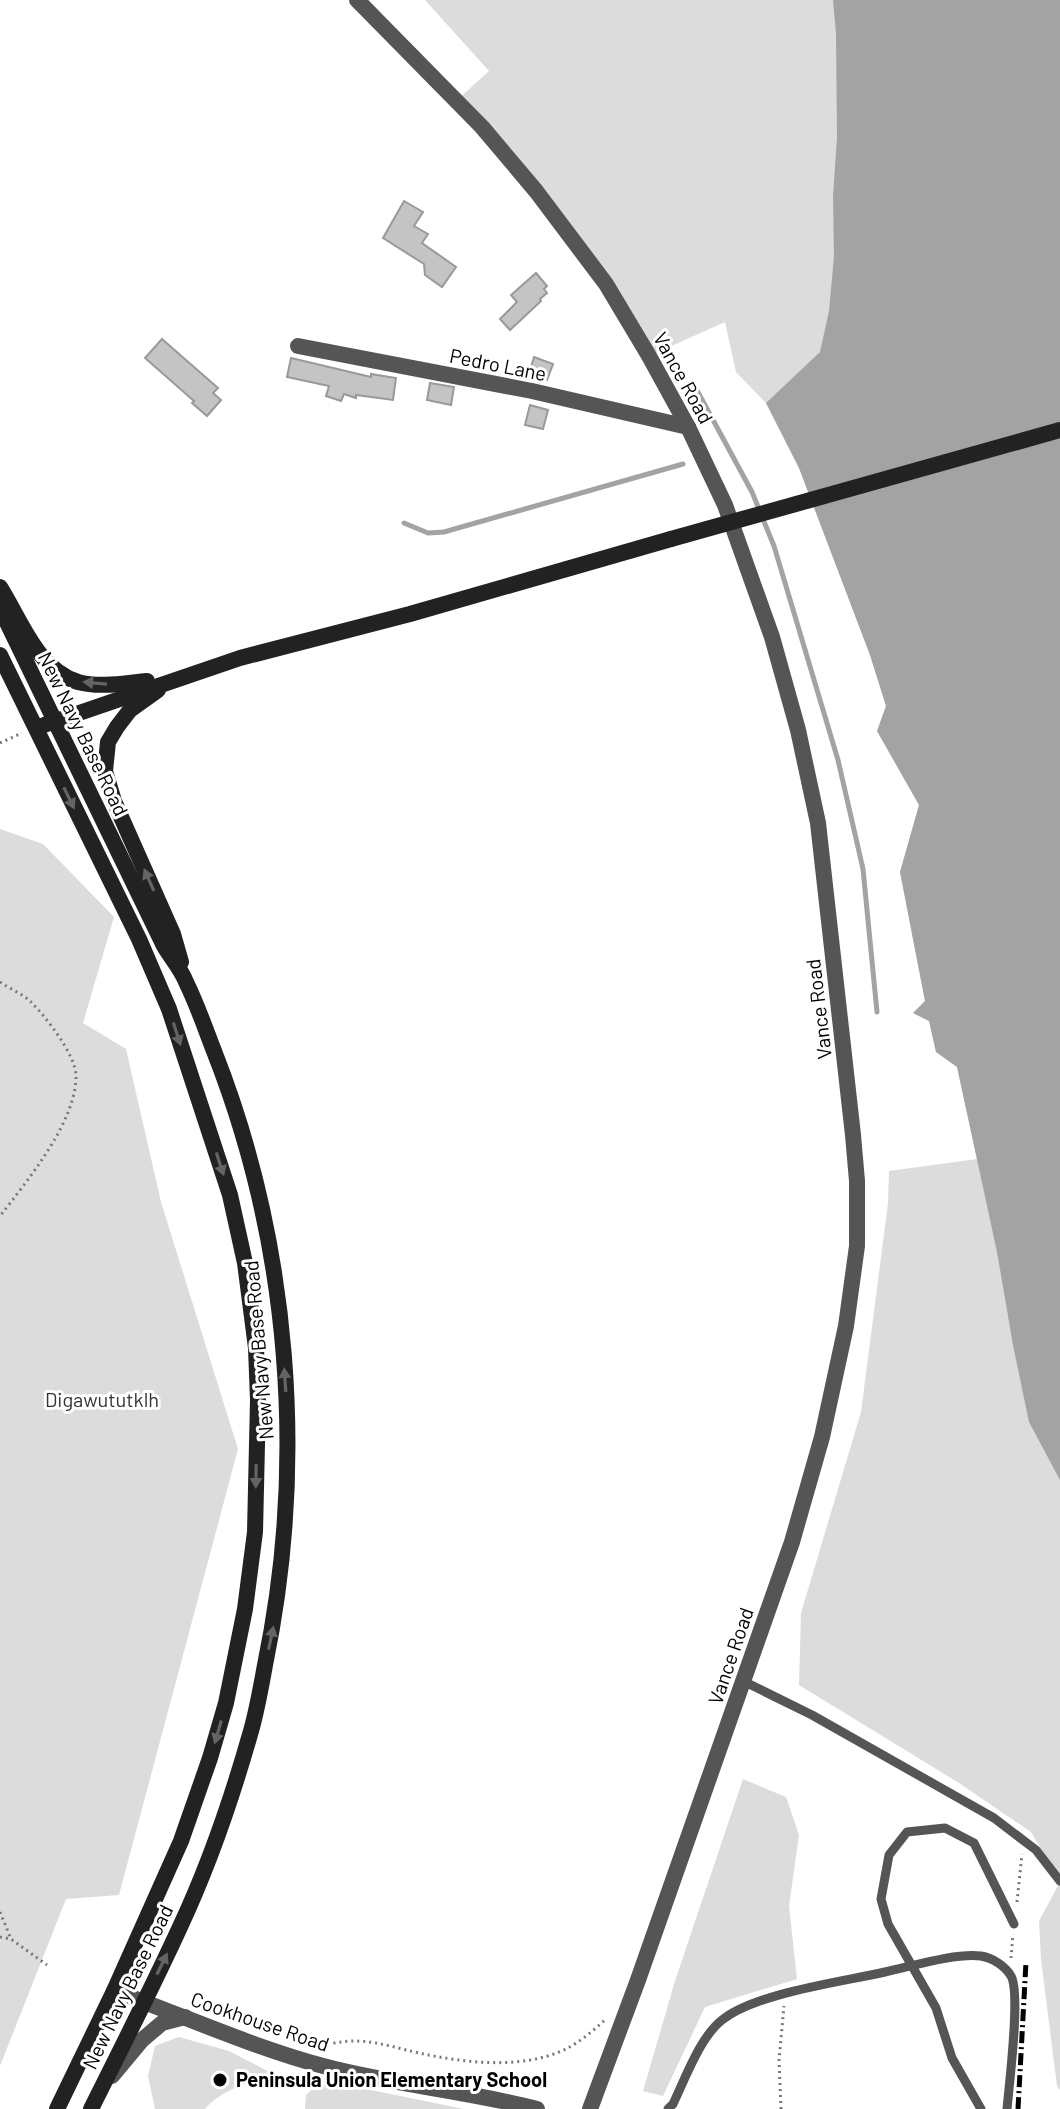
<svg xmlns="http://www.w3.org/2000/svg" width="1060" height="2109" viewBox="0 0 1060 2109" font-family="Barlow,sans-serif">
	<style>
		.green { fill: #dcdcdc }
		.water { fill: #a3a3a3 }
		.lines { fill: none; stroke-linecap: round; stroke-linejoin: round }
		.stream { stroke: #a3a3a3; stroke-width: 5 }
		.building { fill: #c4c4c4; stroke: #999; stroke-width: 2 }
		.path { stroke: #777; stroke-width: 3; stroke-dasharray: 2 4; stroke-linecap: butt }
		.service { stroke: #555; stroke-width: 9 }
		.minor { stroke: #555; stroke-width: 16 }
		.tertiary { stroke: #555; stroke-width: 16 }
		.secondary { stroke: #222; stroke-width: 16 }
		.rail { stroke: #000; stroke-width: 5; stroke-dasharray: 12 4 2 4; stroke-linecap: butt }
		.secondary-bridge { stroke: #222; stroke-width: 16 }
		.oneway { fill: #646464 }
		.poi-dot { fill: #000; stroke: #fff; stroke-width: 3 }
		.labels { text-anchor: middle; stroke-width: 6; stroke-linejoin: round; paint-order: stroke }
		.street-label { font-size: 20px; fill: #000; stroke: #fff }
		.park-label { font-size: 20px; fill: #333; stroke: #fff }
		.poi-label { font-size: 20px; font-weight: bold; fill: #000; stroke: #fff; text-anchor: start }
	</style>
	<rect width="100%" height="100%" fill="#fff"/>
	<g class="green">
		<polygon points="425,0 1060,0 1060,1881 1031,1832 959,1783 799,1685 801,1613 861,1412 888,1203 889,1171 977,1159 957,1067 936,1052 929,1021 913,1013 925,1001 900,872 919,805 877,731 886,706 870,655 799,468 766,403 736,372 725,322 649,356 606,284 456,101 489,71"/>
		<polygon points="0,829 43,844 114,917 83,1023 126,1049 161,1202 238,1449 119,1895 66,1899 0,2066"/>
		<polygon points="743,1779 786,1797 799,1835 789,1906 797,1979 705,2007 663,2096 643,2091 675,1981"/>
		<polygon points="1060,1882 1060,2090 1057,2086 1041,1959 1039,1921"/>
		<path d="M179,2037l50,14 48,25c-27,6 -54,12 -72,33h-50l-7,-33 7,-30z"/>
		<polygon points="322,2080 464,2109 305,2109 306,2095"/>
	</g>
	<polygon class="water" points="833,0 1060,0 1060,1480 1029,1422 1013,1345 997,1252 957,1067 936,1052 929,1021 913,1013 925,1001 900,872 919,805 877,731 886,706 870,655 799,468 766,403 820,352 829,311 834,256 833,196 837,137 836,34"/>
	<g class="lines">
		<g class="stream">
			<polyline points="693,383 752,492 774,546 838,760 863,869 877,1012"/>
			<polyline points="404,523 428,533 444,532 683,464"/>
		</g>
	</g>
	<g class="building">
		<polygon points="404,201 423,212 414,226 428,234 422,243 456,267 442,287 425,275 424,264 383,238"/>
		<polygon points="536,273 547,286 544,289 547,293 540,299 541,301 510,330 500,319 517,302 511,295"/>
		<polygon points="162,339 218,388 213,393 221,400 207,416 192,403 194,401 145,358"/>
		<polygon points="534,357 553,364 547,380 529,374"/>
		<polygon points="291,358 371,377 371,374 396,378 393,400 356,395 356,398 344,394 341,401 326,396 329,386 287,377"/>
		<polygon points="430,383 454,387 451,405 427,400"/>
		<polygon points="530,405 548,410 543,429 525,425"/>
	</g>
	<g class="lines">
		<g class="path">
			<polyline points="0,743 22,733"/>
			<path d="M0,982c10,7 23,12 31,20 15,15 44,52 45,73 1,46 -49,106 -76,141"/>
			<polyline points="1017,1902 1022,1854"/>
			<polyline points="0,1912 11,1939 47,1965"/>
			<polyline points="0,1937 11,1939"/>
			<polyline points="1011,1958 1013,1934"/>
			<path d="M316,2048c41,-14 64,-4 103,5 46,10 103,17 147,-4 14,-7 28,-19 40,-30"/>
			<polyline points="781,2109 779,2060 784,2006"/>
		</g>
		<g class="service">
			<polyline points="743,1681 812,1715 994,1818 1036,1850 1060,1881"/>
			<path d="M668,2109l5,-5c12,-25 27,-67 49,-84 34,-27 119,-38 163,-48 28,-6 69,-19 96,-16 12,2 24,10 30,20 10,17 -2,109 -4,133"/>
			<polyline points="981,2109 952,2058 936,2008 888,1924 881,1899 889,1855 907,1832 945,1828 974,1843 1014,1924"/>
		</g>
		<g class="minor">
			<polyline points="357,0 482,127 536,191 606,284 649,356 688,427 725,505 772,637 798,730 818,823 853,1135 857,1181 857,1246 846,1326 822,1437 792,1542 638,1980 590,2109"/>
			<polyline points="298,346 532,391 688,427"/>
			<polyline points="112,2076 142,2040 162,2023 185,2017"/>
		</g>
		<path class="tertiary" d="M114,1991c71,25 140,57 213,76 69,18 141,24 210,42"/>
		<g class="secondary">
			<path d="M0,587c21,33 37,82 78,95 22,6 47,1 69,-1"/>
			<path d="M0,608l164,338c7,12 17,23 22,36 11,22 19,46 28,69 76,193 93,411 51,614 -4,22 -8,45 -14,66 -19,67 -42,134 -71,196 -28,61 -59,122 -89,182"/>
			<polyline points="0,655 139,939 169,1009 230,1195 245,1263 256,1348 258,1400 255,1532 245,1609 226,1703 210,1758 181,1841 114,1991 57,2109"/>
			<polyline points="158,690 130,710 117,727 108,742 105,771 114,801 173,934 181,962"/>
			<polyline points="44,725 240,658 410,614 671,539"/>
		</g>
		<polyline class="rail" points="1018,2109 1026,1962"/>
		<polyline class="secondary-bridge" points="671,539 1060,430"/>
	</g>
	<defs><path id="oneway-solid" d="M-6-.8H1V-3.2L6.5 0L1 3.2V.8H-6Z" transform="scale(2)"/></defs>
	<g class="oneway">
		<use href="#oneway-solid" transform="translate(95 683) rotate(-175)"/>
		<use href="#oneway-solid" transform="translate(69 798) rotate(64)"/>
		<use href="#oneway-solid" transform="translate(149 880) rotate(-114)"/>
		<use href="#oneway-solid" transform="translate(177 1034) rotate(72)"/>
		<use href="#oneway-solid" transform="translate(220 1164) rotate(72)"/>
		<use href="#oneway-solid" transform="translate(285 1380) rotate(-94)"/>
		<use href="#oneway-solid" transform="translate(256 1476) rotate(91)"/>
		<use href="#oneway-solid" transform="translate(271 1638) rotate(-78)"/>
		<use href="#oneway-solid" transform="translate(218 1732) rotate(106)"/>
		<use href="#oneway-solid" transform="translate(162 1964) rotate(-64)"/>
	</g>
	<circle class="poi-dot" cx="220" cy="2080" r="8"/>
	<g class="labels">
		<g class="street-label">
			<text transform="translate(498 365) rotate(11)" y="7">Pedro Lane</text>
			<text transform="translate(683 378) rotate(61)" y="7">Vance Road</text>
			<text transform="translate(83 734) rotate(64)" y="7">New Navy Base Road</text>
			<text transform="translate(819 1009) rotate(-97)" y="7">Vance Road</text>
			<text transform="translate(259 1350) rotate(-95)" y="7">New Navy Base Road</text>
			<text transform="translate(731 1656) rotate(-71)" y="7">Vance Road</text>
			<text transform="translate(128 1987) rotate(-64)" y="7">New Navy Base Road</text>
			<text transform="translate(260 2022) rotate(19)" y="7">Cookhouse Road</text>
		</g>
		<g class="park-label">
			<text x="102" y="1407">Digawututklh</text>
		</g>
		<g class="poi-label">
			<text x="236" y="2087">Peninsula Union Elementary School</text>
		</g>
	</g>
</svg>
